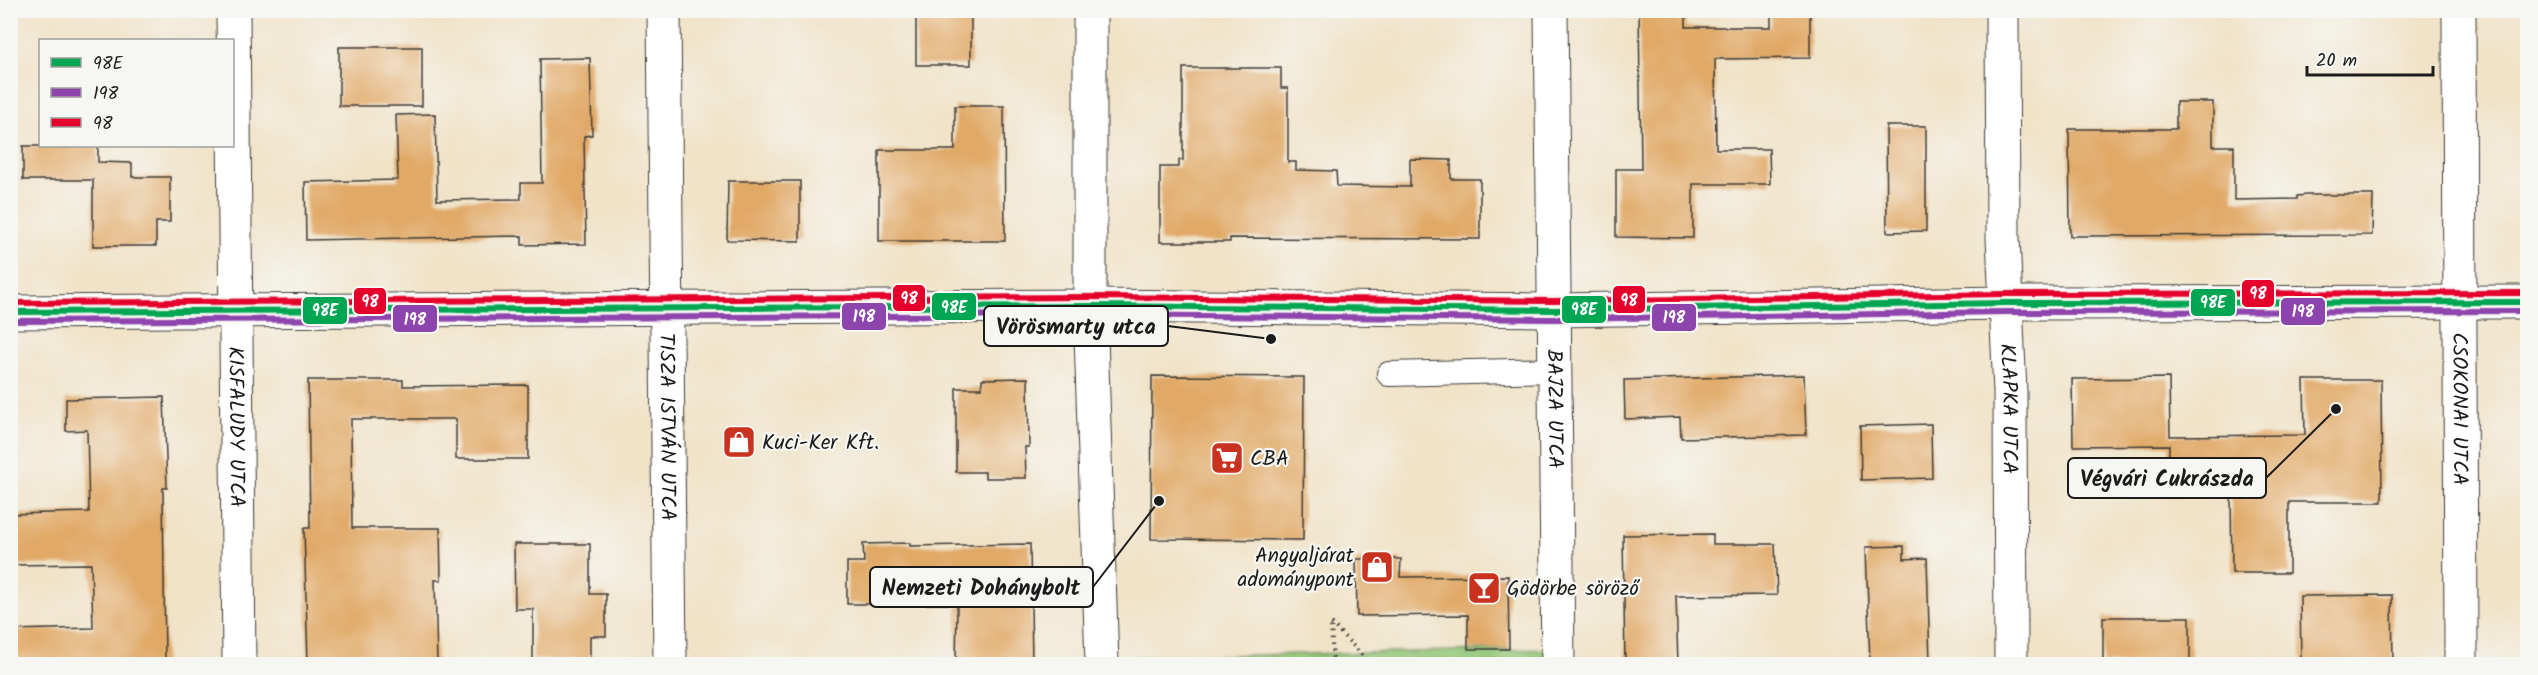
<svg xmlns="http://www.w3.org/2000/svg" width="2538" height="675" viewBox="0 0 2538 675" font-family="Kalam,sans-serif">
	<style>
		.green { fill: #93c778; stroke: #58724a; stroke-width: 1.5 }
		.building { fill: #e1a966 }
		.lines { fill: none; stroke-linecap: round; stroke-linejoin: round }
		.service-casing { stroke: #3c3a36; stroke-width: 26 }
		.minor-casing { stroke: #3c3a36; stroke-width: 35 }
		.tertiary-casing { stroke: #3c3a36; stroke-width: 35 }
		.path { stroke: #3c3a36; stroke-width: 4; stroke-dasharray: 1.5 4.5; stroke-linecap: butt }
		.service { stroke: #fff; stroke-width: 24 }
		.minor { stroke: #fff; stroke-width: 33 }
		.tertiary { stroke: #fff; stroke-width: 33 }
		.bus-1-casing { stroke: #f6f6f2; stroke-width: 10 }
		.bus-2-casing { stroke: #f6f6f2; stroke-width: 10 }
		.bus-3-casing { stroke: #f6f6f2; stroke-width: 10 }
		.bus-1 { stroke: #00a651; stroke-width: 6 }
		.bus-2 { stroke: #8e44ad; stroke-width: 6 }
		.bus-3 { stroke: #e4002b; stroke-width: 6 }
		.labels { text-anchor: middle; stroke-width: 4.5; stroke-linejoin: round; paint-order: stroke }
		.street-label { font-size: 21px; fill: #1c1c1c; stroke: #f6f6f2 }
		.poi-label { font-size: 21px; fill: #1c1c1c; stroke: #f6f6f2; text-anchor: start }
		.leader { fill: none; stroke: #1c1c1c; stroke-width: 2 }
		.callout-dot { fill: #1c1c1c; stroke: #f6f6f2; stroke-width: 2 }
		.callout { fill: #f6f6f2; stroke: #1c1c1c; stroke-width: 2 }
		.callout-label { font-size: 22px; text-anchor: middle; font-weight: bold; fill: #1c1c1c }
		.line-badge { stroke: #f6f6f2; stroke-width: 2 }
		.badge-label { font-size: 16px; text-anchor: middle; font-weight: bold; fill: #fff }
	</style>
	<rect width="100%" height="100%" fill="#f6f6f2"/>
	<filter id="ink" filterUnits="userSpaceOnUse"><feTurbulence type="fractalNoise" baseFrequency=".0167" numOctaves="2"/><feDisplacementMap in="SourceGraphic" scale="12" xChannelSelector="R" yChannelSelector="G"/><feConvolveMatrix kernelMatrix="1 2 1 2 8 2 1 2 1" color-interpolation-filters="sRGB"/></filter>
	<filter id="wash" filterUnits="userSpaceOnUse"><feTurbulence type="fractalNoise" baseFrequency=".008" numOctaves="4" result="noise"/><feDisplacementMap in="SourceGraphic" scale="24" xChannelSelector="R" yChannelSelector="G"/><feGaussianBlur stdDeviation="1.35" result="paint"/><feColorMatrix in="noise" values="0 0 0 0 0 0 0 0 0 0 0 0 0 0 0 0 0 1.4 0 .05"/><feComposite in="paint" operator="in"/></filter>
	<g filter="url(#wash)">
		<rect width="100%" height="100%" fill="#f0e3c8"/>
		<polygon class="green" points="1557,649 1558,664 1102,664 1102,658"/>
		<g id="blocks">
			<g class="building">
				<rect x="916" y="10" width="55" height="55"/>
				<polygon points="1639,10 1686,10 1686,27 1771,27 1771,10 1810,10 1810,58 1715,59 1716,149 1769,149 1770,184 1693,184 1693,238 1616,237 1616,169 1641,169"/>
				<rect x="339" y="47" width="83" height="59"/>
				<polygon points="590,58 592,135 584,136 586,244 522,245 522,236 306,240 305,182 398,180 396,115 435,114 437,200 521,199 521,183 542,183 540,59"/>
				<polygon points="1183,68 1281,68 1281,88 1288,88 1288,162 1296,162 1296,170 1336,171 1337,186 1410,187 1410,159 1451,160 1451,179 1480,179 1480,239 1230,238 1230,242 1160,242 1160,167 1179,167 1179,160 1183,160"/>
				<polygon points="2176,102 2213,102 2213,146 2234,146 2234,200 2297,199 2297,196 2307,195 2373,195 2372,235 2070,236 2069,129 2176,129"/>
				<polygon points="955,106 1004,106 1005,241 879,241 879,150 955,150"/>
				<polygon points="1886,126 1926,126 1926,231 1887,232"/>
				<polygon points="23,146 98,146 98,162 132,163 132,177 170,177 170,222 156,222 156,246 93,246 93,180 23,180"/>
				<polygon points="728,181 800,181 800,241 727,240"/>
				<polygon points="1804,375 1806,435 1681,438 1680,417 1625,419 1624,380"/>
				<polygon points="1152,376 1304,377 1303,540 1151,539"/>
				<polygon points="1028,378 1029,447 1025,447 1026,478 985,478 985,472 956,472 956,388 982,388 982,379"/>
				<polygon points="2169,378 2170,436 2305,435 2304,380 2381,380 2382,502 2289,502 2289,573 2232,573 2231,496 2169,496 2169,445 2073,446 2072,379"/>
				<polygon points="308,380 403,380 403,386 528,385 528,459 456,459 456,419 351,419 352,528 440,528 441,580 435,580 437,664 308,664 304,528 310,528"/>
				<polygon points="164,397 167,488 163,488 165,664 10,664 10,630 93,628 91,564 10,565 10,514 89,512 87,430 66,431 66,399"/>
				<polygon points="1931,424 1932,478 1861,480 1860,426"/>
				<polygon points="1713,534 1713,544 1775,544 1777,595 1676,596 1678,664 1625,664 1623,535"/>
				<polygon points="910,543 910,546 1030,544 1032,664 956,664 957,604 847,604 847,562 864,562 863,544"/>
				<polygon points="514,544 590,544 590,594 606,594 606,636 590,636 590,660 533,660 533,609 515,609"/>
				<polygon points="1904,546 1904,559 1927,558 1930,664 1870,664 1866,547"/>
				<polygon points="1356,559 1401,559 1400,577 1508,576 1509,649 1468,649 1468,615 1357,616"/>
				<polygon points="2392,595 2393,664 2301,664 2300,596"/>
				<rect x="2103" y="617" width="87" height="47"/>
			</g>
		</g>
	</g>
	<g filter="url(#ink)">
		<use href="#blocks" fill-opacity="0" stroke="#3c3a36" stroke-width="1.5"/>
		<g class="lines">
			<defs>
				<polyline id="service" points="1389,374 1554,370"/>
				<g id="minor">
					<path id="s1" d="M233,10l6,654"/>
					<path id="s2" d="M664,10l6,654"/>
					<polyline points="1090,10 1090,306 1102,664"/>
					<path id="s3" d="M1551,10l7,654"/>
					<path id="s4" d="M2002,10l1,228 7,154 1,272"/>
					<path id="s5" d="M2459,10l2,654"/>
				</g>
				<polyline id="tertiary" points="10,312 1090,306 1553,310 2006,303 2528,302"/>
			</defs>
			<use href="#service" class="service-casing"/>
			<use href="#minor" class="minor-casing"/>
			<use href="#tertiary" class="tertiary-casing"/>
			<polyline class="path" points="1333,664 1331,623 1371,664"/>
			<use href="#service" class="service"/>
			<use href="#minor" class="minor"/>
			<use href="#tertiary" class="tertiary"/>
			<defs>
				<polyline id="bus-1" points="10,312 1090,306 1553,310 2006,303 2528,302"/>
				<polyline id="bus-2" points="10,321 1090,315 1553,319 2006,312 2528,311"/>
				<polyline id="bus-3" points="10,303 1090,297 1553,301 2006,294 2528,293"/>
			</defs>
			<use href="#bus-1" class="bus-1-casing"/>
			<use href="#bus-2" class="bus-2-casing"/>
			<use href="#bus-3" class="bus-3-casing"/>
			<use href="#bus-1" class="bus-1"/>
			<use href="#bus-2" class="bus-2"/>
			<use href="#bus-3" class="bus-3"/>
		</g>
	</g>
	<defs>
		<symbol id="shop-square" viewBox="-11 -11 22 22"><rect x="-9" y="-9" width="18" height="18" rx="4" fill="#c8321e" stroke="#f6f6f2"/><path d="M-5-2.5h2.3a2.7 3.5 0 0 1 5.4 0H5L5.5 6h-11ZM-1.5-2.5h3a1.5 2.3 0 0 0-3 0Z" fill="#fff"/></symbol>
		<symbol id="supermarket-square" viewBox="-11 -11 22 22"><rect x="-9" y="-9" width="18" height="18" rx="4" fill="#c8321e" stroke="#f6f6f2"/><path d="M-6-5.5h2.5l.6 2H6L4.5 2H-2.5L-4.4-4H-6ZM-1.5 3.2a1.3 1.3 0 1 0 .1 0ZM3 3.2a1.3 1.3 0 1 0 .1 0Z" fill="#fff"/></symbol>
		<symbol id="bar-square" viewBox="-11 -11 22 22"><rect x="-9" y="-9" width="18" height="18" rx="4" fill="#c8321e" stroke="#f6f6f2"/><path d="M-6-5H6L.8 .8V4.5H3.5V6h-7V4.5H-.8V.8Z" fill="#fff"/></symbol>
	</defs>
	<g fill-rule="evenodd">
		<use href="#shop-square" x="720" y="423" width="38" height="38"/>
		<use href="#supermarket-square" x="1208" y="439" width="38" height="38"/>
		<use href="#shop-square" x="1358" y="548" width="38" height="38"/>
		<use href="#bar-square" x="1465" y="569" width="38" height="38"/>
	</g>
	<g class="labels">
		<g class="street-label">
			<text dy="7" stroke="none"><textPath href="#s3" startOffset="399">BAJZA UTCA</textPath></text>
			<text dy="7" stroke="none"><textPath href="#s4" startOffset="399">KLAPKA UTCA</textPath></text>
			<text dy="7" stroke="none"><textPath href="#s5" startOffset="399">CSOKONAI UTCA</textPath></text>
			<text dy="7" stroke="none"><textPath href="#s1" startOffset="417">KISFALUDY UTCA</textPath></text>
			<text dy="7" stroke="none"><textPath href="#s2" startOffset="417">TISZA ISTVÁN UTCA</textPath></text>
		</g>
		<g class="poi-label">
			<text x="762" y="449">Kuci-Ker Kft.</text>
			<text x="1250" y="465">CBA</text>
			<text x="1354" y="562" text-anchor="end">Angyaljárat<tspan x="1354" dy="24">adománypont</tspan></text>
			<text x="1507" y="595">Gödörbe söröző</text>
		</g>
	</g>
	<path class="leader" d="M1271 339L1168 326M2336 409L2266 478M1159 501L1093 587"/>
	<g class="callout-dot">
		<circle cx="1271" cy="339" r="6"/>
		<circle cx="2336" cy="409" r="6"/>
		<circle cx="1159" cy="501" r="6"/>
	</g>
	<g class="callout">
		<rect x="984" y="306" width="184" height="40" rx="6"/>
		<rect x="2068" y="458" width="198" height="40" rx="6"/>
		<rect x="870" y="567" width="223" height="40" rx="6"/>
	</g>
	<g class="callout-label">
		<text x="1076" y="334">Vörösmarty utca</text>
		<text x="2167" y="486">Végvári Cukrászda</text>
		<text x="981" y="595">Nemzeti Dohánybolt</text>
	</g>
	<g class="line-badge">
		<rect x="2241" y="279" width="34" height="29" rx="6" fill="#e4002b"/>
		<rect x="892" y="284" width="34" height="28" rx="6" fill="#e4002b"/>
		<rect x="1612" y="285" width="34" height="29" rx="6" fill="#e4002b"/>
		<rect x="353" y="287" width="34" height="28" rx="6" fill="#e4002b"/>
		<rect x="2190" y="288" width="46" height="29" rx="6" fill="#00a651"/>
		<rect x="931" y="292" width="46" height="29" rx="6" fill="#00a651"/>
		<rect x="1561" y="295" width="46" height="29" rx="6" fill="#00a651"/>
		<rect x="302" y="296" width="46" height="29" rx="6" fill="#00a651"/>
		<rect x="2280" y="297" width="46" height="29" rx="6" fill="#8e44ad"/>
		<rect x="841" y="302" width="46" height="29" rx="6" fill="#8e44ad"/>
		<rect x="1651" y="303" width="46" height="29" rx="6" fill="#8e44ad"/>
		<rect x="392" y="304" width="46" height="29" rx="6" fill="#8e44ad"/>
	</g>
	<g class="badge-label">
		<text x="2258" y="299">98</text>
		<text x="909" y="304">98</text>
		<text x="1629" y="306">98</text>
		<text x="370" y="307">98</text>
		<text x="2213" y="308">98E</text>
		<text x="954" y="313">98E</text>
		<text x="1584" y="315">98E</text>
		<text x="325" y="316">98E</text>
		<text x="2303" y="317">198</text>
		<text x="864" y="322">198</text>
		<text x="1674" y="323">198</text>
		<text x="415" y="325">198</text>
	</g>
	<rect width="2538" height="675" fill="none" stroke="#f6f6f2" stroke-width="36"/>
	<rect x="39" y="39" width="195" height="108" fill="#f6f6f2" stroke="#9f9f9c" stroke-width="1.5"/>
	<rect x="51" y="58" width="30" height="9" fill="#00a651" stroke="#9f9f9c" stroke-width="1.5"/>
	<text x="93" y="69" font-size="18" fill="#1c1c1c">98E</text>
	<rect x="51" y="88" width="30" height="9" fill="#8e44ad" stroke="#9f9f9c" stroke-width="1.5"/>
	<text x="93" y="99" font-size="18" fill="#1c1c1c">198</text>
	<rect x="51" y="118" width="30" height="9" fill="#e4002b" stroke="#9f9f9c" stroke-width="1.5"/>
	<text x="93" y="129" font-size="18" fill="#1c1c1c">98</text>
	<path d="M2307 66v9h126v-9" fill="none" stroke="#1c1c1c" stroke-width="3"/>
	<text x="2316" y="66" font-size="18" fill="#1c1c1c" stroke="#f6f6f2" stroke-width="4.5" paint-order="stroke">20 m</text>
</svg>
